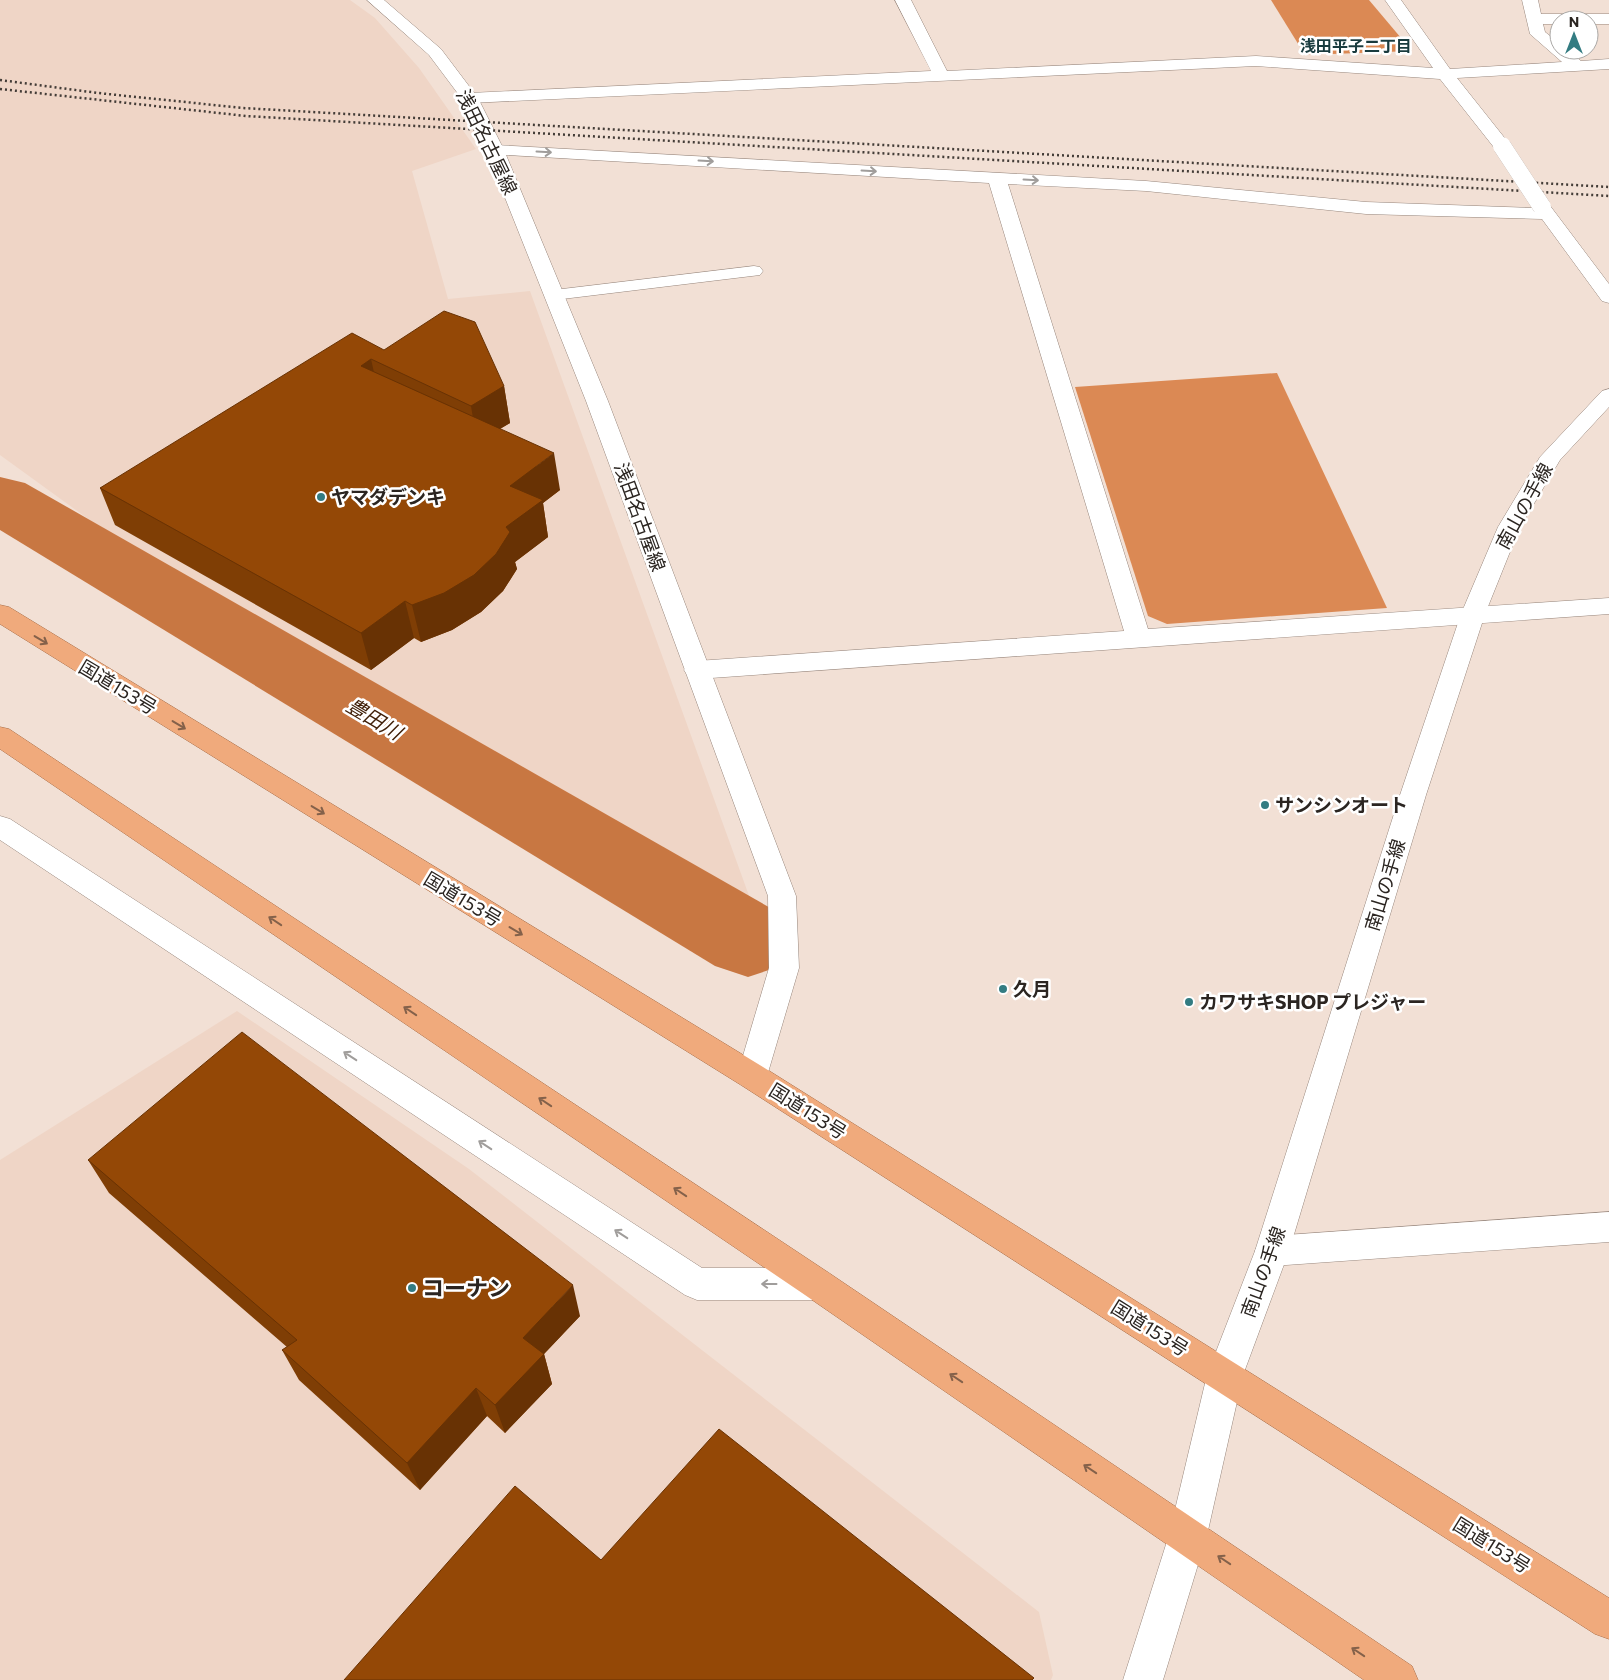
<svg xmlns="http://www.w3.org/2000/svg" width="1609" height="1680" viewBox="0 0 1609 1680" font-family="Commissioner,'Noto Sans JP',sans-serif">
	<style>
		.built { fill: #efd5c6 }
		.forest { fill: #db8954 }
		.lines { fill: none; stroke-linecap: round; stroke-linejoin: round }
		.river { fill: #c87742; fill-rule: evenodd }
		.service-casing { stroke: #97867c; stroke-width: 1 }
		.minor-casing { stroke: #97867c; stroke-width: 1 }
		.tertiary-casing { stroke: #97867c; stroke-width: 1 }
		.secondary-casing { stroke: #97867c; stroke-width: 1 }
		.trunk-casing { stroke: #a86d47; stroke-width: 1 }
		.service { fill: #fff; fill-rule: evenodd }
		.minor { fill: #fff; fill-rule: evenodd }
		.tertiary { fill: #fff; fill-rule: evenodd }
		.secondary { fill: #fff; fill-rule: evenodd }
		.trunk { fill: #f0aa7c; fill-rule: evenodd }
		.rail { stroke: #433c37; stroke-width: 2.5; stroke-dasharray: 2 3; stroke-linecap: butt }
		.minor-bridge-casing { stroke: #97867c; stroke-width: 18; stroke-linecap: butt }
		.minor-bridge { stroke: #fff; stroke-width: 18 }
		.wall { fill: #7f3e05 }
		.shaded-wall { fill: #683204 }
		.building { fill: #944806; stroke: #683204 }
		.oneway { stroke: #a09d9b }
		.oneway2 { stroke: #84614a }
		.poi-dot { fill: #337c82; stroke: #fff; stroke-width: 2 }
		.labels { text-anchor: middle; stroke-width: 5; stroke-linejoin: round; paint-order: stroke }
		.far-neighbourhood-label { font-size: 16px; font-weight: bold; fill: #193b3e; stroke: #fff }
		.street-label { font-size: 19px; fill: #2b2521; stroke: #fff }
		.poi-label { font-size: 19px; font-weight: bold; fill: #2b2521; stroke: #fff; text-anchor: start }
		.water-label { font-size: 20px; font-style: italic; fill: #412009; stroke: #fff }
		.near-poi-label { font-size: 22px; font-weight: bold; fill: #2b2521; stroke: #fff; text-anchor: start }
	</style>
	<rect width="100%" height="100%" fill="#f2e0d5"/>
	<g class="built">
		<polygon points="0,0 350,0 375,18 419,68 476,149 412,171 448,299 530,291 756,915 98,526 0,455"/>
		<polygon points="237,1011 469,1169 1039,1612 1053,1675 1051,1680 0,1680 0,1160"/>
	</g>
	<g class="forest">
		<polygon points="1271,0 1369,0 1412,51 1305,55"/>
		<polygon points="1277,373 1387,608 1167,624 1148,616 1075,387"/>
	</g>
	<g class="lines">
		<polygon class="river" points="0,477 25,483 781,914 794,940 781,966 748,977 715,966 0,530"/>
		<defs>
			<polygon id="service" points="754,266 760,267 763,271 760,275 554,300 548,299 545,295 548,291 554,290"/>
			<g id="minor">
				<polygon points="895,0 911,0 947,71 1256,56 1433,68 1385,0 1401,0 1450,69 1562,62 1530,34 1522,0 1538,0 1541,14 1609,14 1609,24 1589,24 1589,20 1559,20 1559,24 1543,24 1545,32 1559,43 1559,50 1567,50 1581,61 1609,59 1609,69 1457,78 1511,146 1508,150 1502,151 1496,150 1440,79 1256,66 470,103 464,102 462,98 464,94 470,93 931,71"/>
				<polygon points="495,145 1146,181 1366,202 1534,208 1536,203 1542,201 1548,203 1609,284 1609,303 1602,301 1542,219 1366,214 1146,191 1008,184 1148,629 1609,598 1609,614 697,679 688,676 684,670 688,664 697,661 1124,631 989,183 489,154 486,150 489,146"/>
				<polygon points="0,816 10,819 702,1268 817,1268 829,1273 834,1284 829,1295 817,1300 697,1300 685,1295 0,840"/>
				<polygon points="1609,1212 1609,1242 1272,1266 1260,1262 1255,1251 1260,1240 1272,1236"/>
			</g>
			<polygon id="tertiary" points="1609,389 1609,407 1560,460 1520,527 1485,614 1426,795 1289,1251 1243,1375 1207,1535 1163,1680 1123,1680 1169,1535 1207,1375 1255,1251 1400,795 1461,614 1498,527 1540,457 1602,391"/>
			<polygon id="secondary" points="367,0 384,0 441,49 478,98 504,150 608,401 796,896 799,968 767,1076 763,1085 752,1089 741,1085 737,1076 769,968 768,896 586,401 486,150 462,99 429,55"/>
			<g id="trunk">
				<polygon points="0,605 9,607 763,1067 1609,1598 1609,1639 1595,1634 741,1085 0,624"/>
				<polygon points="0,727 9,729 829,1273 1412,1666 1418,1680 1364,1680 805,1295 0,749"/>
			</g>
		</defs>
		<use href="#service" class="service-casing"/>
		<use href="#minor" class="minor-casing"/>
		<use href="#tertiary" class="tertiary-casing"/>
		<use href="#secondary" class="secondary-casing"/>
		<use href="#trunk" class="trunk-casing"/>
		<use href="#service" class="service"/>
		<use href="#minor" class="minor"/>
		<use href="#tertiary" class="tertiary"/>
		<use href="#secondary" class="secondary"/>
		<use href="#trunk" class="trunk"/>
		<g class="rail">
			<polyline points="0,80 98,93 243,108 1609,187"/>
			<polyline points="0,89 246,116 1609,196"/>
		</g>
		<defs>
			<polyline id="minor-bridge" points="1502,146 1542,207"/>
		</defs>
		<use href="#minor-bridge" class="minor-bridge-casing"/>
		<use href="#minor-bridge" class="minor-bridge"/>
	</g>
	<g class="wall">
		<polygon points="384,350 504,386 510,423 500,429 560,490 543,503 548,537 515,562 517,569 503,591 481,612 452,630 421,642 414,638 371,670 115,525 100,488"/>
		<polygon points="88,1160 580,1316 544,1354 552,1384 505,1433 487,1416 420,1490 299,1380 282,1350 287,1347 109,1193"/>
	</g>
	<g class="shaded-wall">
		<polygon points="371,359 379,395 361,366"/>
		<polygon points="504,386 510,423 477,442 471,406"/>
		<polygon points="554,453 560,490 543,503 548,537 515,562 517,569 503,591 481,612 452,630 421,642 412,605 506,527 510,486"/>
		<polygon points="405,601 414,638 371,670 361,633"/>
		<polygon points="573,1285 580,1316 544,1354 552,1384 505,1433 495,1405 523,1338"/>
		<polygon points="476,1388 487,1416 420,1490 407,1463"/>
	</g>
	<g class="building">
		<polygon points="444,311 475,322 504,386 471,406 371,359 361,366 554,453 510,486 543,500 506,527 510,532 496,554 474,575 444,593 412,605 405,601 361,633 100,488 352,333 384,350"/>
		<polygon points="242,1032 573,1285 523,1338 544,1354 495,1405 476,1388 407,1463 282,1350 297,1340 88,1160"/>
		<polygon points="719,1429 1034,1678 1032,1680 344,1680 515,1486 601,1560"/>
	</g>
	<defs><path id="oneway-shaft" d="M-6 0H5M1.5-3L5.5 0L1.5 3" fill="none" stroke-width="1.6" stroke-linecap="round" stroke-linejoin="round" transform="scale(1.25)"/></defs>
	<g class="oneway">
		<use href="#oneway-shaft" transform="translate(544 152) rotate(3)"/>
		<use href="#oneway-shaft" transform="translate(706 161) rotate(3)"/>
		<use href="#oneway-shaft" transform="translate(869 171) rotate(3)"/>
		<use href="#oneway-shaft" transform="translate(1031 180) rotate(3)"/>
		<use href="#oneway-shaft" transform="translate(350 1056) rotate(-147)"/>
		<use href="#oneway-shaft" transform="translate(485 1145) rotate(-147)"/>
		<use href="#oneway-shaft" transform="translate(621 1234) rotate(-147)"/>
		<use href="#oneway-shaft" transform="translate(769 1284) rotate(180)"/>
	</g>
	<g class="oneway2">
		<use href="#oneway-shaft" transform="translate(41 640) rotate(31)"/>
		<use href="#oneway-shaft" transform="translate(179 725) rotate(31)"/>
		<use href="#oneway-shaft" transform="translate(318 810) rotate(31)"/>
		<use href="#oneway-shaft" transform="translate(275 921) rotate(-146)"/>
		<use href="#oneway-shaft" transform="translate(516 931) rotate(31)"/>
		<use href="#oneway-shaft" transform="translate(410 1011) rotate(-146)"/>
		<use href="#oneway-shaft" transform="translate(545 1102) rotate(-146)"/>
		<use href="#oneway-shaft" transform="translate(680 1192) rotate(-146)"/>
		<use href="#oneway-shaft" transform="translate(956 1378) rotate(-146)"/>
		<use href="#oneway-shaft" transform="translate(1090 1469) rotate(-146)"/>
		<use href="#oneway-shaft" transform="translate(1224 1560) rotate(-146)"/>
		<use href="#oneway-shaft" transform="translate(1358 1652) rotate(-146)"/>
	</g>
	<g class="poi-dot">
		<circle cx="321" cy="497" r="5"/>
		<circle cx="1265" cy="805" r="5"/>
		<circle cx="1003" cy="989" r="5"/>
		<circle cx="1189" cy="1002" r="5"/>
		<circle cx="412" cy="1288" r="5"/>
	</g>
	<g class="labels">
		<g class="far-neighbourhood-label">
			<text x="1356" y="52">浅田平子二丁目</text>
		</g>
		<g class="street-label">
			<text transform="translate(487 142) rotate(64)" y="7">浅田名古屋線</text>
			<text transform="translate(1524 506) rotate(-61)" y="7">南山の手線</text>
			<text transform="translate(640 517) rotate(70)" y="7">浅田名古屋線</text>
			<text transform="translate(118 687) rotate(31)" y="7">国道153号</text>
			<text transform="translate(1385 885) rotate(-73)" y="7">南山の手線</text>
			<text transform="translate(463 899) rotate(31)" y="7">国道153号</text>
			<text transform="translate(808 1111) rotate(32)" y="7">国道153号</text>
			<text transform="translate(1263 1272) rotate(-70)" y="7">南山の手線</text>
			<text transform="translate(1150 1328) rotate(32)" y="7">国道153号</text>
			<text transform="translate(1492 1545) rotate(32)" y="7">国道153号</text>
		</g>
		<g class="poi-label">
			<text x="331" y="504">ヤマダデンキ</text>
			<text x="1275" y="812">サンシンオート</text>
			<text x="1013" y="996">久月</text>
			<text x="1199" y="1009">カワサキSHOP プレジャー</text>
		</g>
		<g class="water-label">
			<text transform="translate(374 719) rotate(31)" y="7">豊田川</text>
		</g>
		<g class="near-poi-label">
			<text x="422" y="1296">コーナン</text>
		</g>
	</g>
	<g transform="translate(1574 35)"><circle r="24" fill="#ffffff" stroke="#aaa8a6"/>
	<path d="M0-4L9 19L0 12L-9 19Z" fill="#337c82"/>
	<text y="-8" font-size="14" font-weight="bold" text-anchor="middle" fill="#2b2521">N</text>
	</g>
</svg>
